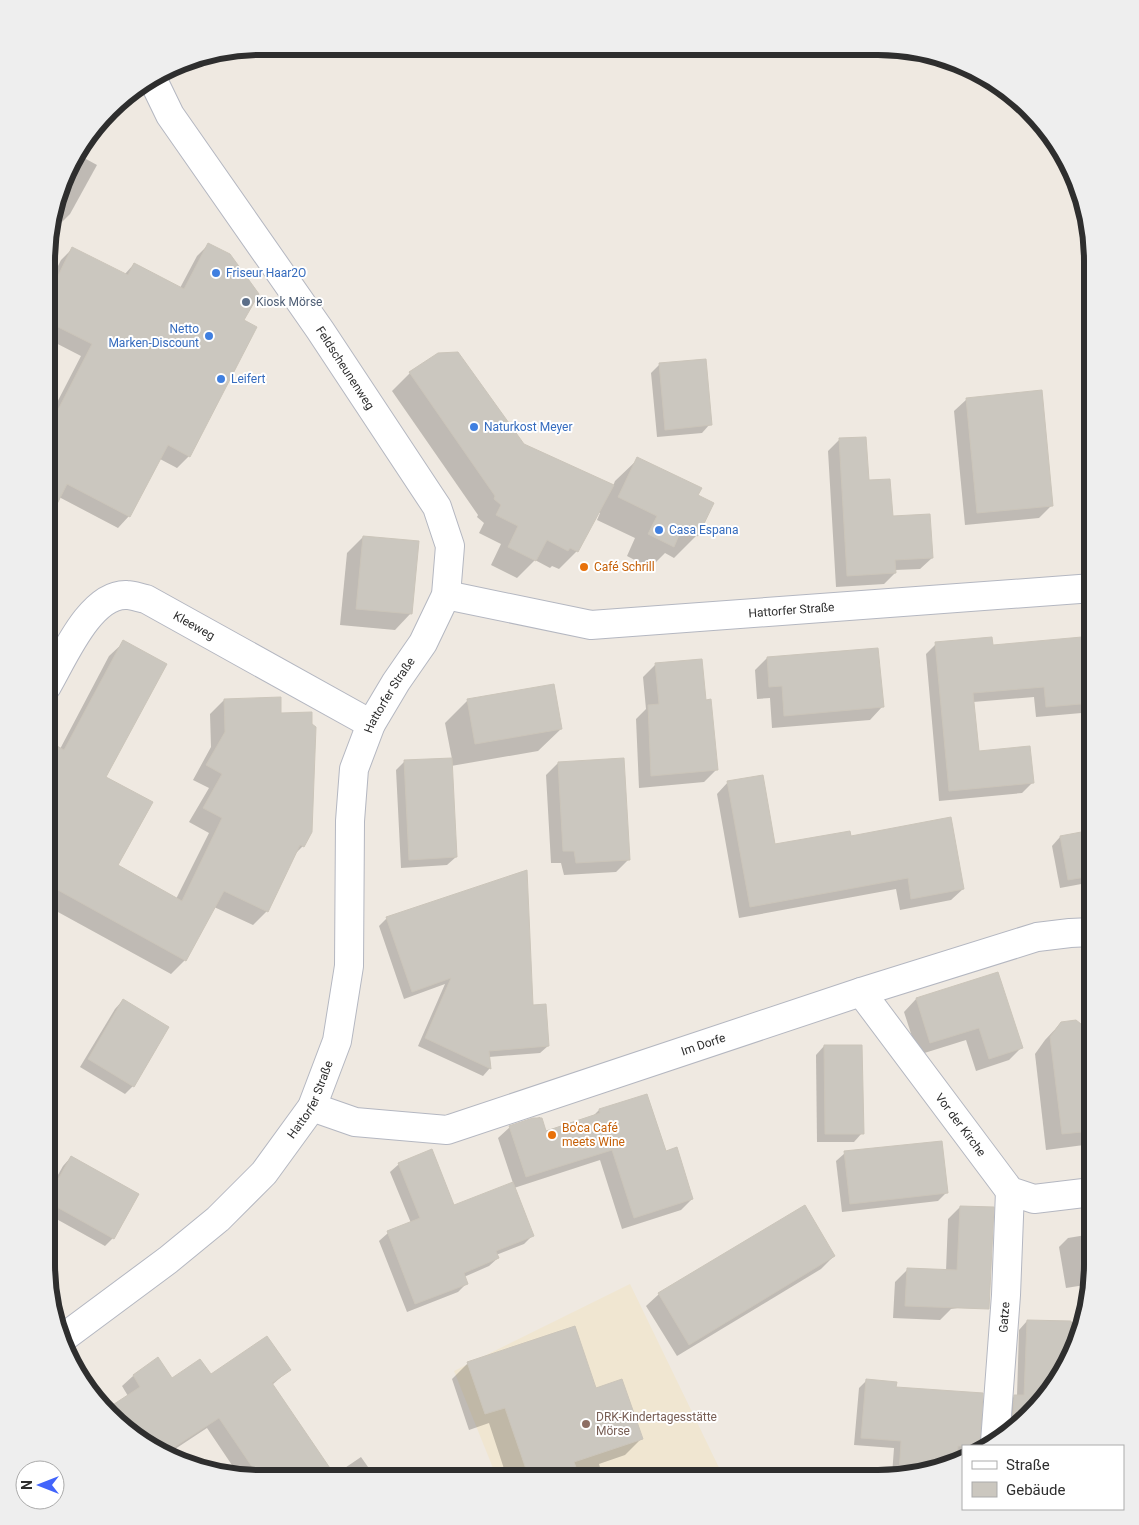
<svg xmlns="http://www.w3.org/2000/svg" width="1139" height="1525" viewBox="0 0 1139 1525" font-family="Roboto,sans-serif">
	<style>
		.education { fill: #f0e6d1 }
		.shadow { fill: #0003 }
		.building { fill: #cbc7bf; stroke: #cbc5ba }
		.lines { fill: none; stroke-linecap: round; stroke-linejoin: round }
		.minor-casing { stroke: #b4b7c1; stroke-width: 30 }
		.minor { stroke: #fff; stroke-width: 28 }
		.shop-dot { fill: #3f7fe0; stroke: #fff; stroke-width: 2 }
		.service-dot { fill: #5c6f8a; stroke: #fff; stroke-width: 2 }
		.food-dot { fill: #e8710a; stroke: #fff; stroke-width: 2 }
		.education-dot { fill: #8d6e63; stroke: #fff; stroke-width: 2 }
		.labels { text-anchor: middle; stroke-width: 4; stroke-linejoin: round; paint-order: stroke }
		.shop-label { font-size: 12px; fill: #366cbe; stroke: #fff; text-anchor: start }
		.service-label { font-size: 12px; fill: #4e5e75; stroke: #fff; text-anchor: start }
		.street-label { font-size: 12px; fill: #2e2e2e; stroke: #fff }
		.food-label { font-size: 12px; fill: #c56008; stroke: #fff; text-anchor: start }
		.education-label { font-size: 12px; fill: #785e54; stroke: #fff; text-anchor: start }
		.rim { fill: none; stroke: #2e2e2e; stroke-width: 6 }
	</style>
	<rect width="100%" height="100%" fill="#efe9e1"/>
	<polygon class="education" points="630,1284 724,1478 497,1478 454,1371"/>
	<g class="shadow">
		<polygon points="75,153 97,165 70,214 61,223 53,218"/>
		<polygon points="208,245 242,321 189,456 177,468 160,459 129,516 118,528 59,497 55,505 48,513 48,420 81,356 48,339 48,278 51,280 61,260 73,248 124,275 134,264 180,288 197,256"/>
		<polygon points="438,354 523,445 613,486 615,481 638,459 696,496 712,503 697,535 674,558 665,553 650,568 627,556 635,538 597,520 600,513 598,512 577,551 559,569 552,566 550,568 535,560 517,578 491,565 501,544 479,533 484,523 477,517 478,515 392,391 410,373"/>
		<polygon points="705,360 710,424 702,433 657,437 651,373 659,365"/>
		<polygon points="967,399 1052,505 1039,518 965,525 954,411"/>
		<polygon points="839,440 891,517 932,558 920,569 895,570 895,573 884,584 836,587 828,451"/>
		<polygon points="363,537 411,613 395,630 340,625 347,553"/>
		<polygon points="1093,638 1093,712 1036,717 1034,697 973,702 978,752 1032,783 1022,793 939,801 926,654 936,644 992,646"/>
		<polygon points="124,642 104,777 116,866 176,899 209,833 189,822 209,788 193,780 211,747 210,714 224,700 280,714 303,846 295,854 267,911 253,925 214,907 185,960 171,974 47,906 47,757 57,747 60,749 109,656"/>
		<polygon points="767,658 882,707 870,720 772,728 770,698 757,699 755,670"/>
		<polygon points="655,665 705,701 716,770 704,782 639,788 636,719 646,709 643,677"/>
		<polygon points="468,700 561,729 538,751 451,766 456,857 447,865 401,868 396,770 404,762 452,759 445,723"/>
		<polygon points="558,763 628,860 616,872 564,875 561,863 551,863 546,775"/>
		<polygon points="728,782 774,845 850,837 963,889 951,900 900,910 896,889 739,918 717,794"/>
		<polygon points="1092,831 1092,882 1060,888 1052,846 1060,837"/>
		<polygon points="387,918 531,1006 548,1046 540,1053 489,1057 490,1068 483,1076 418,1046 445,984 404,999 379,926"/>
		<polygon points="997,973 1021,1048 1009,1060 976,1071 966,1040 918,1055 904,1012 916,999"/>
		<polygon points="123,1000 133,1086 125,1094 80,1067 115,1009"/>
		<polygon points="1061,1023 1089,1032 1092,1058 1092,1137 1084,1145 1046,1150 1035,1054 1045,1040"/>
		<polygon points="824,1046 862,1133 854,1142 817,1142 816,1055"/>
		<polygon points="599,1110 665,1152 692,1199 681,1210 622,1229 600,1160 514,1188 533,1235 524,1244 496,1255 498,1258 489,1266 464,1277 467,1283 458,1292 407,1312 379,1241 388,1233 411,1223 390,1172 399,1164 453,1207 513,1183 498,1138 510,1127 540,1117 545,1132 592,1117"/>
		<polygon points="845,1153 946,1193 938,1201 842,1212 836,1161"/>
		<polygon points="71,1157 113,1238 105,1246 51,1216 46,1225 46,1196 63,1166"/>
		<polygon points="960,1207 977,1305 951,1309 940,1320 893,1318 895,1282 908,1269 946,1271 948,1219"/>
		<polygon points="1092,1234 1091,1284 1066,1288 1059,1247 1068,1238"/>
		<polygon points="834,1256 821,1269 677,1356 646,1306 659,1294"/>
		<polygon points="1027,1321 1083,1322 1081,1333 1057,1383 1020,1425 1004,1436 1006,1404 1015,1396 1017,1396 1019,1330"/>
		<polygon points="468,1363 641,1439 625,1455 599,1464 603,1478 507,1478 489,1423 469,1430 452,1379"/>
		<polygon points="289,1370 272,1385 333,1476 361,1457 375,1477 240,1477 207,1428 169,1453 141,1442 106,1411 128,1396 122,1386 133,1376 172,1380"/>
		<polygon points="866,1381 895,1388 978,1441 979,1446 963,1446 963,1453 956,1453 956,1461 892,1475 894,1448 854,1445 859,1388"/>
	</g>
	<g class="building">
		<polygon points="208,243 230,254 259,294 244,320 257,327 190,457 168,445 130,517 67,484 48,522 48,429 92,344 48,322 48,277 56,280 72,247 128,275 134,263 184,289"/>
		<polygon points="458,352 524,444 614,485 578,552 570,548 568,551 547,540 536,561 508,547 518,526 496,515 501,505 494,499 495,496 409,372 438,353"/>
		<polygon points="706,359 712,425 665,430 659,363"/>
		<polygon points="1042,390 1053,506 977,513 966,398"/>
		<polygon points="866,437 869,480 890,479 893,516 930,514 933,558 895,560 896,573 847,576 839,438"/>
		<polygon points="637,457 702,488 698,495 714,503 698,536 682,528 674,547 648,534 657,516 618,497"/>
		<polygon points="363,536 419,541 412,614 356,609"/>
		<polygon points="1093,636 1093,703 1046,707 1044,687 973,693 979,751 1030,746 1034,783 949,791 935,642 992,637 993,645"/>
		<polygon points="123,640 167,664 106,777 153,802 118,865 182,901 222,818 203,808 222,774 206,765 225,732 224,699 281,697 281,713 312,712 312,724 316,727 312,832 304,847 300,845 268,912 224,891 186,961 47,884 47,762 57,746 64,750"/>
		<polygon points="878,648 884,707 784,716 782,686 769,687 767,657"/>
		<polygon points="702,659 706,700 711,699 718,770 651,776 648,705 659,704 655,663"/>
		<polygon points="554,684 562,729 475,744 467,699"/>
		<polygon points="452,758 457,857 409,860 404,760"/>
		<polygon points="624,758 630,860 576,863 574,851 563,851 558,762"/>
		<polygon points="763,775 775,844 850,831 851,836 951,817 964,889 911,899 908,878 750,907 727,781"/>
		<polygon points="1092,830 1092,876 1068,880 1060,836"/>
		<polygon points="527,870 533,1005 546,1004 549,1046 489,1051 491,1069 425,1038 451,978 412,992 386,917"/>
		<polygon points="998,972 1023,1048 989,1059 979,1028 930,1043 916,998"/>
		<polygon points="123,999 169,1027 134,1087 88,1059"/>
		<polygon points="1076,1020 1091,1032 1092,1047 1092,1131 1062,1134 1050,1037 1061,1022"/>
		<polygon points="824,1045 862,1045 864,1134 825,1134"/>
		<polygon points="647,1094 666,1151 677,1147 693,1199 634,1218 612,1150 526,1177 509,1126 533,1118 542,1118 546,1131 600,1113 599,1109"/>
		<polygon points="942,1141 948,1193 850,1204 844,1151"/>
		<polygon points="432,1149 454,1205 513,1182 534,1236 496,1251 499,1258 464,1273 468,1284 415,1304 387,1231 420,1218 398,1163"/>
		<polygon points="71,1156 139,1194 114,1239 46,1201"/>
		<polygon points="805,1205 835,1256 689,1345 658,1293"/>
		<polygon points="960,1206 994,1207 989,1309 905,1306 907,1268 957,1270"/>
		<polygon points="1027,1320 1071,1321 1070,1356 1057,1383 1020,1425 1012,1431 1014,1395 1024,1395"/>
		<polygon points="575,1326 596,1388 622,1379 643,1439 574,1462 580,1478 529,1478 505,1408 485,1414 467,1362"/>
		<polygon points="267,1336 291,1370 272,1383 336,1477 259,1477 219,1418 167,1452 141,1442 105,1410 140,1387 133,1375 158,1357 172,1378 200,1359 211,1374"/>
		<polygon points="866,1379 897,1382 896,1387 983,1393 980,1446 958,1446 957,1460 899,1474 901,1441 861,1438"/>
	</g>
	<g class="lines">
		<defs>
			<g id="minor">
				<path id="s1" d="M446,595l145,30 502,-37"/>
				<path id="s2" d="M47,686c16,-27 43,-93 80,-91 6,0 13,3 19,4l225,125"/>
				<path id="s3" d="M861,992l149,199 24,8 58,-7"/>
				<path id="s4" d="M312,1107l43,15 92,8 414,-138 176,-55 33,-4 22,-1"/>
				<path id="s5" d="M63,1338l105,-78 50,-41 46,-46 48,-66 25,-66 12,-75 1,-145 4,-52 17,-45 25,-42 27,-39 23,-48 4,-49 -13,-39 -117,-177 -150,-215 -17,-35"/>
				<path id="s6" d="M995,1442l11,-147 4,-104"/>
			</g>
		</defs>
		<use href="#minor" class="minor-casing"/>
		<use href="#minor" class="minor"/>
	</g>
	<g class="shop-dot">
		<circle cx="216" cy="273" r="5"/>
		<circle cx="209" cy="336" r="5"/>
		<circle cx="221" cy="379" r="5"/>
		<circle cx="474" cy="427" r="5"/>
		<circle cx="659" cy="530" r="5"/>
	</g>
	<circle class="service-dot" cx="246" cy="302" r="5"/>
	<g class="food-dot">
		<circle cx="584" cy="567" r="5"/>
		<circle cx="552" cy="1135" r="5"/>
	</g>
	<circle class="education-dot" cx="586" cy="1424" r="5"/>
	<g class="labels">
		<g class="shop-label">
			<text x="226" y="277">Friseur Haar2O</text>
			<text x="199" y="333" text-anchor="end">Netto<tspan x="199" dy="14">Marken-Discount</tspan></text>
			<text x="231" y="383">Leifert</text>
			<text x="484" y="431">Naturkost Meyer</text>
			<text x="669" y="534">Casa Espana</text>
		</g>
		<g class="service-label">
			<text x="256" y="306">Kiosk Mörse</text>
		</g>
		<g class="street-label">
			<text transform="translate(345 368) rotate(57)" y="4">Feldscheunenweg</text>
			<text dy="4" stroke="none"><textPath href="#s1" startOffset="349">Hattorfer Straße</textPath></text>
			<text dy="4" stroke="none"><textPath href="#s2" startOffset="201">Kleeweg</textPath></text>
			<text dy="4" stroke="none"><textPath href="#s5" startOffset="768">Hattorfer Straße</textPath></text>
			<text dy="4" stroke="none"><textPath href="#s4" startOffset="408">Im Dorfe</textPath></text>
			<text dy="4" stroke="none"><textPath href="#s5" startOffset="348">Hattorfer Straße</textPath></text>
			<text dy="4" stroke="none"><textPath href="#s3" startOffset="166">Vor der Kirche</textPath></text>
			<text dy="4" stroke="none"><textPath href="#s6" startOffset="125">Gatze</textPath></text>
		</g>
		<g class="food-label">
			<text x="594" y="571">Café Schrill</text>
			<text x="562" y="1132">Bo'ca Café<tspan x="562" dy="14">meets Wine</tspan></text>
		</g>
		<g class="education-label">
			<text x="596" y="1421">DRK-Kindertagesstätte<tspan x="596" dy="14">Mörse</tspan></text>
		</g>
	</g>
	<path d="M0 0H1139V1525H0ZM261 55H878A206 206 0 0 1 1084 261V1264A206 206 0 0 1 878 1470H261A206 206 0 0 1 55 1264V261A206 206 0 0 1 261 55Z" fill="#eee" fill-rule="evenodd"/>
	<path class="rim" d="M261 55H878A206 206 0 0 1 1084 261V1264A206 206 0 0 1 878 1470H261A206 206 0 0 1 55 1264V261A206 206 0 0 1 261 55Z"/>
	<rect x="962" y="1445" width="162" height="65" fill="#ffffff" stroke="#ababab"/>
	<rect x="972" y="1461" width="25" height="8" fill="#ffffff" stroke="#ababab"/>
	<text x="1006" y="1470" font-size="15" fill="#2e2e2e">Straße</text>
	<rect x="972" y="1482" width="25" height="15" fill="#cbc7bf" stroke="#ababab"/>
	<text x="1006" y="1495" font-size="15" fill="#2e2e2e">Gebäude</text>
	<g transform="translate(40 1485) rotate(270)"><circle r="24" fill="#ffffff" stroke="#ababab"/>
	<path d="M0-4L9 19L0 12L-9 19Z" fill="#4264fb"/>
	<text y="-8" font-size="14" font-weight="bold" text-anchor="middle" fill="#2e2e2e">N</text>
	</g>
</svg>
